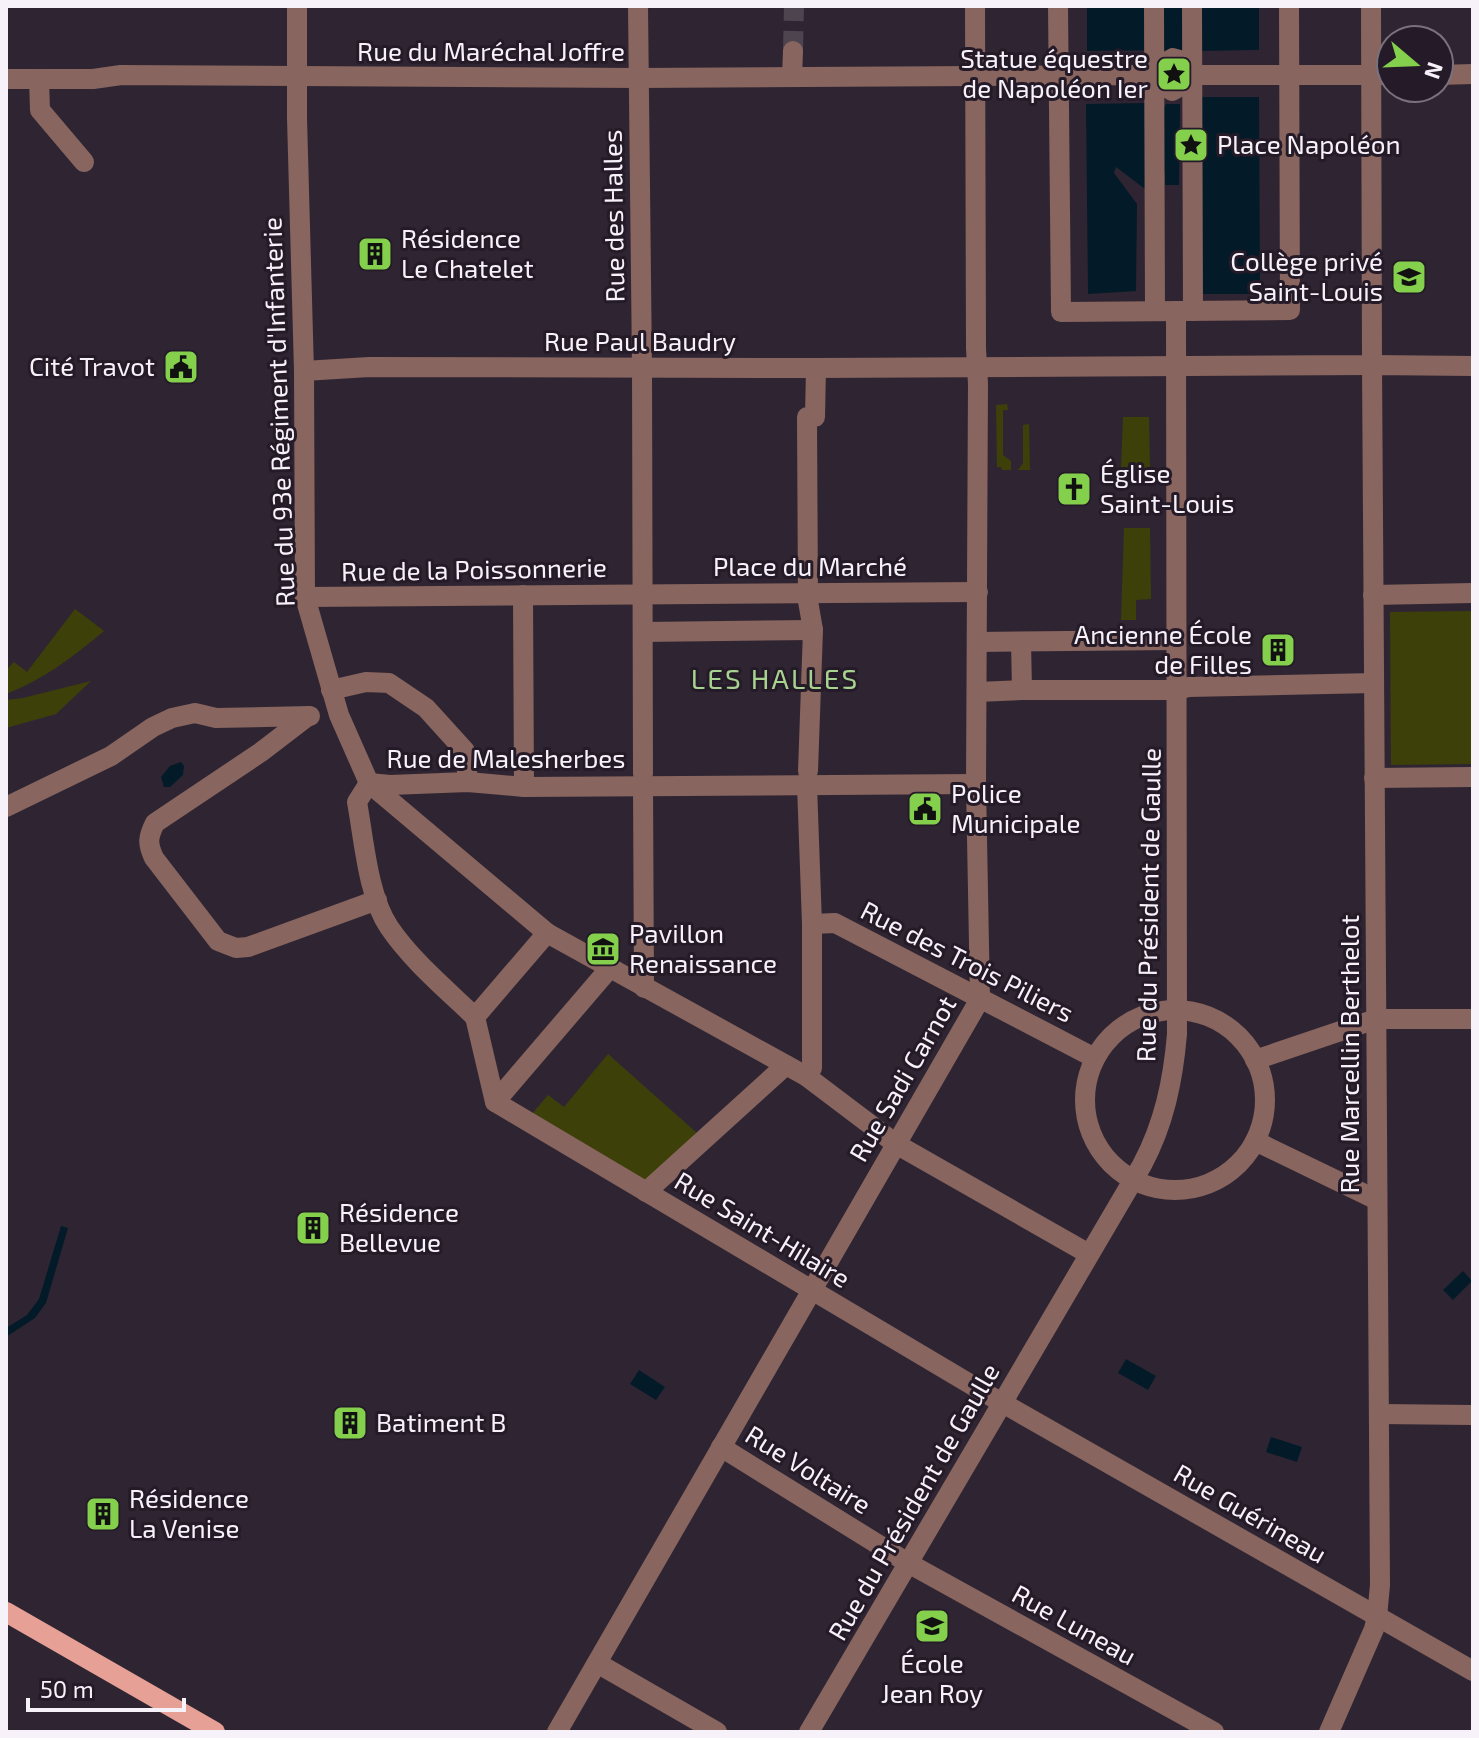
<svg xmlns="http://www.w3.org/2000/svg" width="1479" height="1738" viewBox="0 0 1479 1738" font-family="'Exo 2',sans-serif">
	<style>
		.green { fill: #3d4009 }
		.water { fill: #031a28 }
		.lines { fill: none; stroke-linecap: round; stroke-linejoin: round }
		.minor-tunnel { stroke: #4d4450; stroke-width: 20; stroke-dasharray: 20 10; stroke-linecap: butt }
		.minor { stroke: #88655f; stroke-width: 20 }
		.major { stroke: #e7a095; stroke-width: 20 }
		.labels { text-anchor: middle; stroke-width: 6; stroke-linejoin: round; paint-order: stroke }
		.street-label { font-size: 26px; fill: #f7f1fa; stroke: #251b28 }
		.poi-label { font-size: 26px; fill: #f7f1fa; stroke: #251b28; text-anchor: start }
		.neighbourhood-label { font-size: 28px; letter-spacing: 2px; fill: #a8d28f; stroke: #251b28 }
	</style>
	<rect width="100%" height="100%" fill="#2f2532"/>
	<g class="green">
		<polygon points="1007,404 1008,410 1003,410 1003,455 1011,461 1011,470 1002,470 1001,467 997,467 996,405"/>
		<polygon points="1123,417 1149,417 1150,468 1121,469"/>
		<polygon points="1029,424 1030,470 1018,470 1023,463 1023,425"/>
		<polygon points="1124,528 1150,528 1151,599 1136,600 1136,620 1121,620"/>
		<path d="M75,609l29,22c-30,25 -61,49 -98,63v-24l8,-8 13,10z"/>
		<polygon points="1473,611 1473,764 1391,765 1390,612"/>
		<polygon points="91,681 56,714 6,728 6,700 23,698"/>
		<polygon points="608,1054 698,1134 648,1182 532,1114 548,1095 564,1107"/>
	</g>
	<g class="water">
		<polygon points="1087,6 1184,6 1184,50 1087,51"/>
		<polygon points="1196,6 1259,6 1259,50 1197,51"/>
		<polygon points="1197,97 1259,97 1260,294 1197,294"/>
		<polygon points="1145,103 1161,115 1166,104 1180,104 1179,185 1165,185 1165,173 1145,173 1145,189 1116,167 1114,173 1137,204 1136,291 1088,294 1086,104"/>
		<polygon points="181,762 184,766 183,775 170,787 164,787 161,777 170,766"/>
		<polygon points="61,1226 68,1228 46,1303 35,1318 6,1337 6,1328 27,1315 39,1299"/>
		<polygon points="1463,1271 1472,1281 1453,1300 1443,1290"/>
		<polygon points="1126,1359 1156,1376 1148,1390 1118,1373"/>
		<polygon points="639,1370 665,1387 656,1400 630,1384"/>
		<polygon points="1271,1437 1302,1447 1297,1462 1266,1452"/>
	</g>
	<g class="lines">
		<polyline class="minor-tunnel" points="793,51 794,6"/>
		<g class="minor">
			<polyline points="297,6 297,118 304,371 305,597 339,715 369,783 547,933"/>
			<polyline points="638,6 642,368 643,774"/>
			<polyline points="1058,6 1061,312 1290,310 1289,6"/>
			<polyline points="1154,6 1155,311"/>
			<polyline points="1192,6 1193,311"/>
			<polygon points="1173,58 1180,60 1185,68 1183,85 1172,91 1163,85 1163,64"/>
			<polyline points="1185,75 1391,75"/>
			<polyline points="1439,75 1473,74"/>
			<polyline points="792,77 793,51"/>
			<polyline points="6,79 93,79 121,75 638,78 1162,75"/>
			<polyline points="39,79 40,110 84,162"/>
			<polyline points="304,371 369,367 816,368 1372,365 1371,6"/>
			<polyline points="523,595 524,787"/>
			<polyline points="1373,595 1473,593"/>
			<polyline points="305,597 978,592"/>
			<polyline points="643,632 813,630"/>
			<polyline points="978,642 1176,640"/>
			<polyline points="1021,642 1022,690 1177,690 1188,687 1374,683"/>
			<polyline points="331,690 366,682 389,683 426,708 465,751 468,782"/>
			<polyline points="977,692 1022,690"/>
			<path d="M308,716l-47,36 -106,71c-7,14 -8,20 -1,35l64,83 18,7 12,-1 129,-47"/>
			<polyline points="808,771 813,630 808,601 807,417 815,417 816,368"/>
			<polyline points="1374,778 1473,777"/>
			<polyline points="369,783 390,785 468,782 524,787 976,784"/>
			<path d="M369,783l-12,19c7,38 11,94 32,125 23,34 57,62 86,90"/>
			<polyline points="643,786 644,988"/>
			<polyline points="6,807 111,756 153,727 172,718 195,713 216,718 310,716"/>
			<polyline points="812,924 835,923 1095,1058"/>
			<circle cx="1175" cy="1100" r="90"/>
			<polyline points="475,1017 547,933 806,1076 896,1144 1089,1254"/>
			<polyline points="475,1017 495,1102 609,969"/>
			<polyline points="1255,1060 1376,1019 1473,1019"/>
			<polyline points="806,1076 812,1068 812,924 807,785"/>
			<polyline points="495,1102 992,1397 1473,1671"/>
			<polyline points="1255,1141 1377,1200"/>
			<polyline points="646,1192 786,1065"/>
			<polyline points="1379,1414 1473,1415"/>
			<polyline points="721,1447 908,1563 1214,1732"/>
			<polyline points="597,1663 717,1732"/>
			<polyline points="557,1732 980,999 976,784 978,384 976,348 975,6"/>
			<path d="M809,1732l333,-567c22,-41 31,-84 35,-131l-1,-723"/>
			<polyline points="1329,1732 1374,1629 1377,1617 1380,1585 1372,365 1473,366"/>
		</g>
		<polyline class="major" points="6,1612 215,1732"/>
	</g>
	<defs>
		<symbol id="sight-square" viewBox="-11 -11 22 22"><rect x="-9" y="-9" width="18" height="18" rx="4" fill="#84d04d" stroke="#251b28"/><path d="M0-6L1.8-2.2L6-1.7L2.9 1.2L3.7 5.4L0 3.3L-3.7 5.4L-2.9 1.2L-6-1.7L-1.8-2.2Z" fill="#111"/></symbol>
		<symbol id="building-square" viewBox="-11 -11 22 22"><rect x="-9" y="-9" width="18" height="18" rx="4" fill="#84d04d" stroke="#251b28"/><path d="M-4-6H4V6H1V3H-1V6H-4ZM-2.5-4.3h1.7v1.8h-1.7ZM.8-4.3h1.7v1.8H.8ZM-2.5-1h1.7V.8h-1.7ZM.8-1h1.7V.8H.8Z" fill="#111"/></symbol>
		<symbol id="school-square" viewBox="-11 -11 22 22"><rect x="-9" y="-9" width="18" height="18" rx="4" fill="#84d04d" stroke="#251b28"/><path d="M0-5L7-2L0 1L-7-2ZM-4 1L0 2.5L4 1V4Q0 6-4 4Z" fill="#111"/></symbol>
		<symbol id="civic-square" viewBox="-11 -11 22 22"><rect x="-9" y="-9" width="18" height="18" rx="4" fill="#84d04d" stroke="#251b28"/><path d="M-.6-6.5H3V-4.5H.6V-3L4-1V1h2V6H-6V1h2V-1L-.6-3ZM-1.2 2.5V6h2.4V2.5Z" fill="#111"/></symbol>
		<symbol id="church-square" viewBox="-11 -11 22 22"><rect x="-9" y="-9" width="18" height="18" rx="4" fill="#84d04d" stroke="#251b28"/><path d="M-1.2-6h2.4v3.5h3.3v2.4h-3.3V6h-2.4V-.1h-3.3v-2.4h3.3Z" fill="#111"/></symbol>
		<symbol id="museum-square" viewBox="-11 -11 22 22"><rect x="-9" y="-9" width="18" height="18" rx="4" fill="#84d04d" stroke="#251b28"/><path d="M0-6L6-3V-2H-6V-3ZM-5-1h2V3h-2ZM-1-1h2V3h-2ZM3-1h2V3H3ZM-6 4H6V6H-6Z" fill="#111"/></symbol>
	</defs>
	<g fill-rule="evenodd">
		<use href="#sight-square" x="1154" y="54" width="40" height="40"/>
		<use href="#sight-square" x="1171" y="125" width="40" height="40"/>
		<use href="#building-square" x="355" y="234" width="40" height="40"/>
		<use href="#school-square" x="1389" y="257" width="40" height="40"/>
		<use href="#civic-square" x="161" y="347" width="40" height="40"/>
		<use href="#church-square" x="1054" y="469" width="40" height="40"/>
		<use href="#building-square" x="1258" y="630" width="40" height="40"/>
		<use href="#civic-square" x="905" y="789" width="40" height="40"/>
		<use href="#museum-square" x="583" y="929" width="40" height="40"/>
		<use href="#building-square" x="293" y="1208" width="40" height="40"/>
		<use href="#building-square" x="330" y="1403" width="40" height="40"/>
		<use href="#building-square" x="83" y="1494" width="40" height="40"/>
		<use href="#school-square" x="912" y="1606" width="40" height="40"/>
	</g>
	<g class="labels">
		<g class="street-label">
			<text x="491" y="61">Rue du Maréchal Joffre</text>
			<text transform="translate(614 216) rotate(-91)" y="9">Rue des Halles</text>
			<text x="640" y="351">Rue Paul Baudry</text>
			<text transform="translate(279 412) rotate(-92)" y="9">Rue du 93e Régiment d'Infanterie</text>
			<text x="810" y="576">Place du Marché</text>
			<text transform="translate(474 570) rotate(-1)" y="9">Rue de la Poissonnerie</text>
			<text x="506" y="768">Rue de Malesherbes</text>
			<text transform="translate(1149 905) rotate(-89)" y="9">Rue du Président de Gaulle</text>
			<text transform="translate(967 962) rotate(27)" y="9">Rue des Trois Piliers</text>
			<text transform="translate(1350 1054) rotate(-90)" y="9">Rue Marcellin Berthelot</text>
			<text transform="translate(903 1079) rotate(-60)" y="9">Rue Sadi Carnot</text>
			<text transform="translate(762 1230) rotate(31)" y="9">Rue Saint-Hilaire</text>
			<text transform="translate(808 1470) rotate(32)" y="9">Rue Voltaire</text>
			<text transform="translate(914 1502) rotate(-60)" y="9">Rue du Président de Gaulle</text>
			<text transform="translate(1250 1514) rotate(30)" y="9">Rue Guérineau</text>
			<text transform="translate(1074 1625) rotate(29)" y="9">Rue Luneau</text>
		</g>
		<g class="poi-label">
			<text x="1148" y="68" text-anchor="end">Statue équestre<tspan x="1148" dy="30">de Napoléon Ier</tspan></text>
			<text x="1217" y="154">Place Napoléon</text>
			<text x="401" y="248">Résidence<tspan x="401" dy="30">Le Chatelet</tspan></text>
			<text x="1383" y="271" text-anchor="end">Collège privé<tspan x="1383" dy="30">Saint-Louis</tspan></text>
			<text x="155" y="376" text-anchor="end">Cité Travot</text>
			<text x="1100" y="483">Église<tspan x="1100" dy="30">Saint-Louis</tspan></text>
			<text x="1252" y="644" text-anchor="end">Ancienne École<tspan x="1252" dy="30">de Filles</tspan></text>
			<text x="951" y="803">Police<tspan x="951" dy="30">Municipale</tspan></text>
			<text x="629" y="943">Pavillon<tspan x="629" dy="30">Renaissance</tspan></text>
			<text x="339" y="1222">Résidence<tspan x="339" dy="30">Bellevue</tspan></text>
			<text x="376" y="1432">Batiment B</text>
			<text x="129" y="1508">Résidence<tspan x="129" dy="30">La Venise</tspan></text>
			<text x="932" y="1673" text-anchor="middle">École<tspan x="932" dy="30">Jean Roy</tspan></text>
		</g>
		<g class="neighbourhood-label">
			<text x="775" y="689">LES HALLES</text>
		</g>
	</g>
	<rect width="1479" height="1738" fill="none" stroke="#f7f1fa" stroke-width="16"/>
	<g transform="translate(1415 64) rotate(109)"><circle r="38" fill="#251b28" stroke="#79717c" stroke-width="2"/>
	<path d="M0-6L14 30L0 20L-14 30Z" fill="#84d04d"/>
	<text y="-12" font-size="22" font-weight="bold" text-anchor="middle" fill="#f7f1fa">N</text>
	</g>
	<path d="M28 1698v12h156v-12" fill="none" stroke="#f7f1fa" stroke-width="4"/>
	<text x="40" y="1698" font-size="24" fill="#f7f1fa" stroke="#251b28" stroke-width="6" paint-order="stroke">50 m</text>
</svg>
